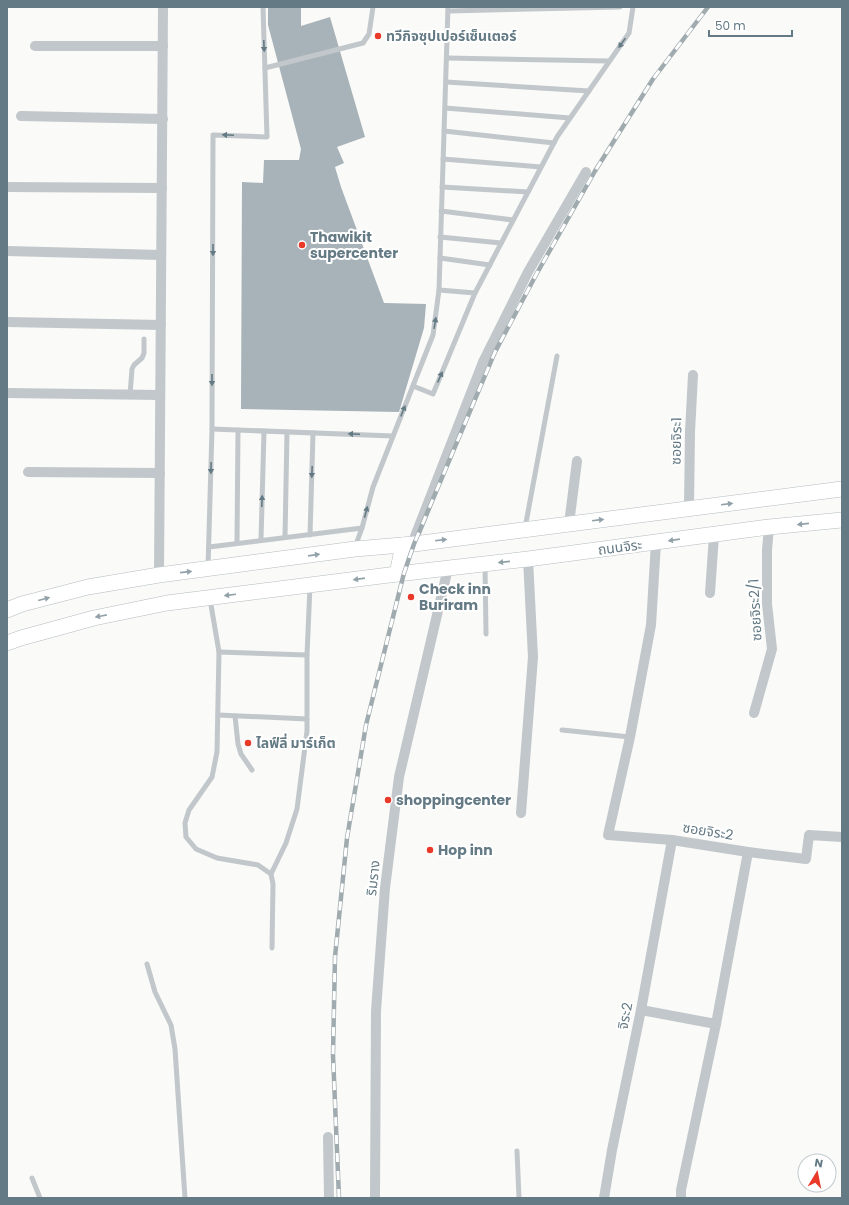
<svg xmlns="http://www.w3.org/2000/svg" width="849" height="1205" viewBox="0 0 849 1205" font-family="Poppins,'Noto Sans Thai',sans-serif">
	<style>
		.building { fill: #a7b3b8 }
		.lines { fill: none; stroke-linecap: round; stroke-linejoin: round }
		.secondary-casing { stroke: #b3bcbf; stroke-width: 16 }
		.lane { stroke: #c1c7ca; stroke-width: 5 }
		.street { stroke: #c1c7ca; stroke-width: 10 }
		.secondary { stroke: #fff; stroke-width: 15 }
		.rail-casing { stroke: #a0abaf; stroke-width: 4.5 }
		.rail { stroke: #fff; stroke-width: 3; stroke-dasharray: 9; stroke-linecap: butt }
		.oneway { fill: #647a84 }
		.oneway2 { fill: #92a2a9 }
		.poi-dot { fill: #e93929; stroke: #fff; stroke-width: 1.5 }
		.labels { text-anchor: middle; stroke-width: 4; stroke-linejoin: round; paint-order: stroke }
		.poi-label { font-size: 14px; font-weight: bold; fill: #647a84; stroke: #fff; text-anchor: start }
		.street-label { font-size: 14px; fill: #647a84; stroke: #fff }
	</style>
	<rect width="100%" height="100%" fill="#fafaf8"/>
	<polygon class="building" points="268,7 301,7 301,26 330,17 365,137 337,147 344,163 335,167 341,187 384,303 426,304 424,328 399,412 241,409 242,182 263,183 264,160 299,160 301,149 268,25"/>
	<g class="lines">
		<defs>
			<g id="secondary">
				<polyline points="397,574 403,545"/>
				<polyline points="7,610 22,604 88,587 159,575 355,549 414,544 842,489"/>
				<polyline points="7,643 21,638 94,618 167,603 397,574 528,559 769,527 842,520"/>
			</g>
		</defs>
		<use href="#secondary" class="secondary-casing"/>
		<g class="lane">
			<polyline points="448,11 620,7"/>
			<polyline points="447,58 609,61"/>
			<polyline points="265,68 363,43 369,34 373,7"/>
			<polyline points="446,82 589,91"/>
			<polyline points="445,108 570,118"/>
			<polyline points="444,131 554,143"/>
			<polyline points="443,159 541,167"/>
			<polyline points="442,187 528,192"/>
			<polyline points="441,211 513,220"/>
			<polyline points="440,237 501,243"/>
			<polyline points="440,258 490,265"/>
			<polyline points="439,290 475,293"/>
			<polyline points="413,386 433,394 475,293 557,137 629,33 633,7"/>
			<polyline points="130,395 132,369 134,365 142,358 144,353 144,339"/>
			<polyline points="212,429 393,436"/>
			<polyline points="525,528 557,356"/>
			<polyline points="310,535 313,433"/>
			<polyline points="285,537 287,432"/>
			<polyline points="261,540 264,431"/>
			<polyline points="237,543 238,430"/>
			<polyline points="209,547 362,528"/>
			<polyline points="355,547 362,528 373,487 433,335 439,290 448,7"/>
			<polyline points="485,565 486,634"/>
			<polyline points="208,568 212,429 213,135 267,137 263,7"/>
			<polyline points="210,599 219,652 217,752 212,777 189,810 185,823 186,837 196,849 217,858 258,865 271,874 273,884 272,948"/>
			<polyline points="219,652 307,655"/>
			<polyline points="218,715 307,719"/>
			<polyline points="235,716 238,744 241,754 252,770"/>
			<polyline points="562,730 630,737"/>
			<polyline points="271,874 286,843 297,809 307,731 307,655 310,586"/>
			<polyline points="147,964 155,992 171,1025 175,1049 185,1198"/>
			<polyline points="517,1151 519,1198"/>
			<polyline points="32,1178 40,1198"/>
		</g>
		<g class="street">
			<polyline points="35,46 163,46"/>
			<polyline points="21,116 163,119"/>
			<polyline points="7,187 162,188"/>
			<polyline points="7,251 161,255"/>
			<polyline points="7,322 161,325"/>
			<polyline points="7,393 160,395"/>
			<polyline points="28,472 160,473"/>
			<polyline points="689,508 690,432 693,375"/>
			<polyline points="569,524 577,461"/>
			<polyline points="656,543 651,625 630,737 608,835 672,840 748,852 716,1024 681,1190 681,1198"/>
			<polyline points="412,544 483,362 528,272 586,172"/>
			<polyline points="159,575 163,7"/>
			<polyline points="710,593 714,535"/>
			<polyline points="754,713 772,649 767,604 767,550 769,527"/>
			<polyline points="521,813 533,657 528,559"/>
			<polyline points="748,852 806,859 809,835 842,837"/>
			<polyline points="641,1010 716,1024"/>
			<polyline points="328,1137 329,1198"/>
			<polyline points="375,1198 376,1011 385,888 399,777 448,568"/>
			<polyline points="604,1198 612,1150 641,1010 672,840"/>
		</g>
		<use href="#secondary" class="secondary"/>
		<defs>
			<polyline id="rail" points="339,1198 333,1055 335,957 347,838 366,725 404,573 414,544 495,352 537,273 595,171 653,79 708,7"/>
		</defs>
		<use href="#rail" class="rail-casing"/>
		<use href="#rail" class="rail"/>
	</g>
	<defs><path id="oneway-solid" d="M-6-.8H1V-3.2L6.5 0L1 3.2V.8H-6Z"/></defs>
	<g class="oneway">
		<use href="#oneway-solid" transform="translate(622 43) rotate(125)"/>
		<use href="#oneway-solid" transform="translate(264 46) rotate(88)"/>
		<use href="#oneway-solid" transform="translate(228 135) rotate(-178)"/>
		<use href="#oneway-solid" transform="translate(213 250) rotate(90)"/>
		<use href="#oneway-solid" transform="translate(435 323) rotate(-81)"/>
		<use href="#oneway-solid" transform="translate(440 377) rotate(-67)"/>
		<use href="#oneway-solid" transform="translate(212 380) rotate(90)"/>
		<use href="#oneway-solid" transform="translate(403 411) rotate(-68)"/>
		<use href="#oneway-solid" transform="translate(354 434) rotate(-178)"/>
		<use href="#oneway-solid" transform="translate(211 468) rotate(91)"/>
		<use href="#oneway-solid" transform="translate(312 472) rotate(92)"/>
		<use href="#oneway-solid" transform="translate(262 501) rotate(-88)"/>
		<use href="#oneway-solid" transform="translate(366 512) rotate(-75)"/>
	</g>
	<g class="oneway2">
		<use href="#oneway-solid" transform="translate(727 504) rotate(-7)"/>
		<use href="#oneway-solid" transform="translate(598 520) rotate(-7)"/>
		<use href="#oneway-solid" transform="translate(803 524) rotate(174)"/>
		<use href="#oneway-solid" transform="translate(441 540) rotate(-7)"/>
		<use href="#oneway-solid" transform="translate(674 540) rotate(172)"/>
		<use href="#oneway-solid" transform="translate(314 555) rotate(-8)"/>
		<use href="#oneway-solid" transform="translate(504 562) rotate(174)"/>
		<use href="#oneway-solid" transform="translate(186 572) rotate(-6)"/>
		<use href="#oneway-solid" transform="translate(359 579) rotate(172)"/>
		<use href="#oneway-solid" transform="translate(230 595) rotate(173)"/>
		<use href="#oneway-solid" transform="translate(44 599) rotate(-15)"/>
		<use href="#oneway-solid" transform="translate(101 616) rotate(169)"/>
	</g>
	<g class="poi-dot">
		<circle cx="378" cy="36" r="4"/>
		<circle cx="302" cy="245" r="4"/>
		<circle cx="411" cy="597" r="4"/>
		<circle cx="248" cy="743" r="4"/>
		<circle cx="388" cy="800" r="4"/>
		<circle cx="430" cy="850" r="4"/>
	</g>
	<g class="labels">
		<g class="poi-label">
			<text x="386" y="41">ทวีกิจซุปเปอร์เซ็นเตอร์</text>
			<text x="310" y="242">Thawikit<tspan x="310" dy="16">supercenter</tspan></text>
			<text x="419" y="594">Check inn<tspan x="419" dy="16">Buriram</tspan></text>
			<text x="256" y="748">ไลฟ์ลี่ มาร์เก็ต</text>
			<text x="396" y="805">shoppingcenter</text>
			<text x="438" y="855">Hop inn</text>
		</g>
		<g class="street-label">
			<text transform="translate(676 441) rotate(-89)" y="5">ซอยจิระ1</text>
			<text transform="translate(620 547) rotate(-7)" y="5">ถนนจิระ</text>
			<text transform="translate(755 610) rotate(-93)" y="5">ซอยจิระ2/1</text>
			<text transform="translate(708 831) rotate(9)" y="5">ซอยจิระ2</text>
			<text transform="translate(373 878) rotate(-84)" y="5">ริมราง</text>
			<text transform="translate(625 1016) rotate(-79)" y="5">จิระ2</text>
		</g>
	</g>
	<rect width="849" height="1205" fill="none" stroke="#647a84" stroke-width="16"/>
	<g transform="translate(817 1173) rotate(10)"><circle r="19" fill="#ffffff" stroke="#c1cace"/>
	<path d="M0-3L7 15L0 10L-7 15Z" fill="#e93929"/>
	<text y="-6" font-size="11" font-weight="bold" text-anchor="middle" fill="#647a84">N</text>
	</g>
	<path d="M709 30v6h83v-6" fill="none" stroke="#647a84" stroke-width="2"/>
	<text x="715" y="30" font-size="12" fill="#647a84" stroke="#ffffff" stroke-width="3" paint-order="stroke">50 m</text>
</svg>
